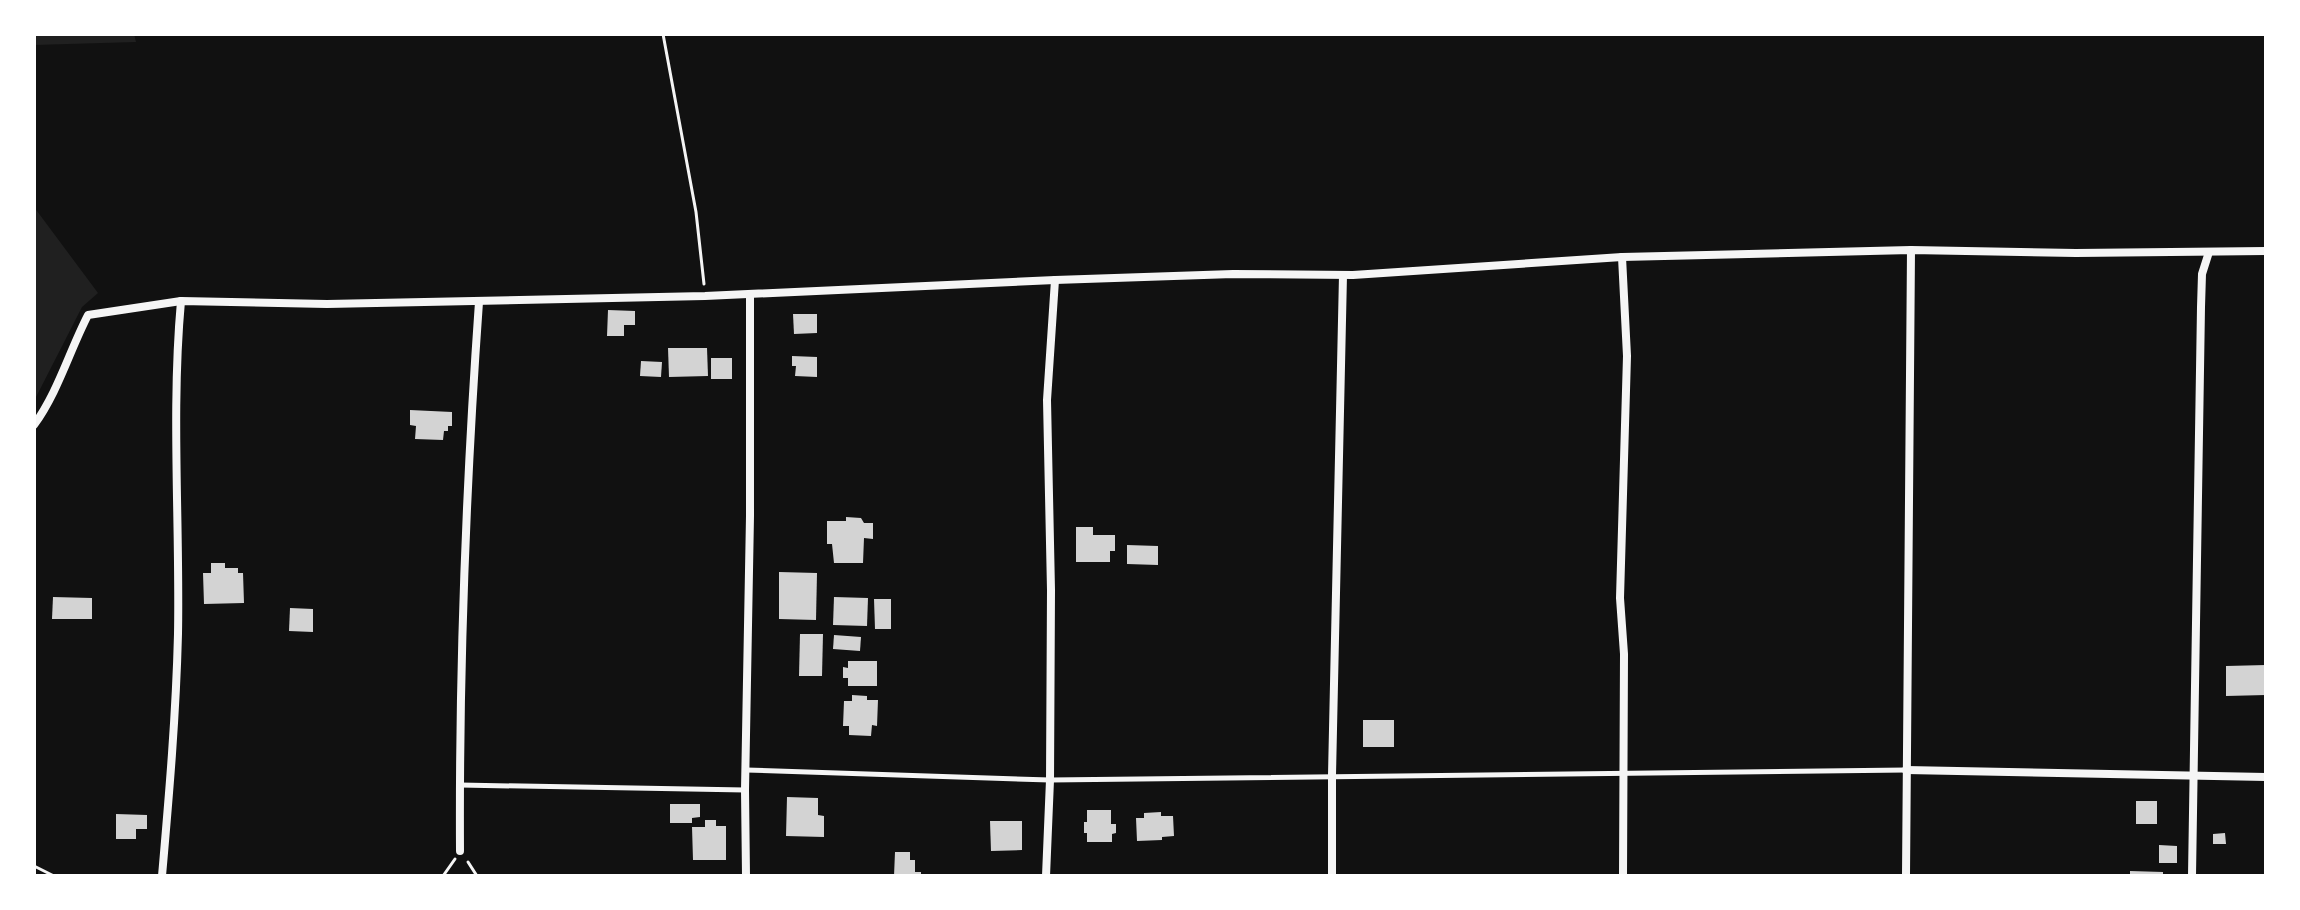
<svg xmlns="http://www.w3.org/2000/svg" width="2300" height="910" viewBox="0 0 2300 910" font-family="'Golos Text',sans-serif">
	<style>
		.green { fill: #202020 }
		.building { fill: #d3d3d3 }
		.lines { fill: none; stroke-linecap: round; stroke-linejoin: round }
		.path { stroke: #f5f5f5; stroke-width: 3 }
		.service { stroke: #f5f5f5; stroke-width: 5 }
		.minor { stroke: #f5f5f5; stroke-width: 8 }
	</style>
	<rect width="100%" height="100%" fill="#111"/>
	<g class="green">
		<polygon points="34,34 134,34 136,42 34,45"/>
		<polygon points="34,207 98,293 82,307 34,401"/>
	</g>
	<g class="building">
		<polygon points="608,310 635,311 635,325 624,325 624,336 607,336"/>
		<polygon points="793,314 817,314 817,333 794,334"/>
		<polygon points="668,348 707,348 708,376 669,377"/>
		<polygon points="792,356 817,357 817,377 795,376 796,366 792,366"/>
		<rect x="711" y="358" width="21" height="21"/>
		<polygon points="641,361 662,362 661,377 640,376"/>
		<polygon points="410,410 452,412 452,426 448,426 448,431 444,431 443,440 415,439 416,426 410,425"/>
		<polygon points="846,517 861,518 864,523 873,523 873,539 864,538 863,563 834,563 832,544 827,544 827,521 846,521"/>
		<polygon points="1076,527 1093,527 1093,535 1115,535 1115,551 1110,551 1110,562 1076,562"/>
		<polygon points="1127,545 1158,546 1158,565 1127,564"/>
		<polygon points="211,563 225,563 225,568 238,568 238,573 243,573 244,603 204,604 203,573 211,573"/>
		<polygon points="779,572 817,573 816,620 779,619"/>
		<polygon points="53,597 92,598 92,619 52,619"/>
		<polygon points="834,597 868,598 867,626 833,625"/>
		<polygon points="874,599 891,599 891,629 875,629"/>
		<polygon points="290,608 313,609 313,632 289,631"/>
		<polygon points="800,634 823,634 822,676 799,676"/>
		<polygon points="834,635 861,637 860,651 833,649"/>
		<polygon points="848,661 877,661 877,686 848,686 848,678 843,678 843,667 848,668"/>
		<polygon points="2266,665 2266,695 2226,696 2226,666"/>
		<polygon points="852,695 867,696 867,700 878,700 877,726 872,725 871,736 849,735 849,726 843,726 844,701 852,701"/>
		<rect x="1363" y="720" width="31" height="27"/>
		<polygon points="787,797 818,798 818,815 824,816 824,837 786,836"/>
		<rect x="2136" y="801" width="21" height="23"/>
		<polygon points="670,804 700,804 700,817 692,818 692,823 670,823"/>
		<polygon points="1087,810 1111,810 1111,824 1116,824 1116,833 1112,834 1112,842 1087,842 1087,833 1084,833 1084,822 1087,822"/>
		<polygon points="1161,812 1161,816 1173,816 1174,836 1162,837 1162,840 1137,841 1136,818 1144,818 1144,813"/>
		<polygon points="116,814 147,815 147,829 136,829 136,839 116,839"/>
		<polygon points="705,820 716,820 716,826 726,826 726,860 693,860 692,827 705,827"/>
		<polygon points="990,821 1022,821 1022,850 991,851"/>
		<polygon points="2225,833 2226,844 2213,844 2213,834"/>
		<polygon points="2159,845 2177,846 2177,863 2159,863"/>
		<polygon points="895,852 910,852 910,860 915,860 915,872 921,872 921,876 894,876"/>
		<polygon points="2130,871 2163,872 2163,876 2130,876"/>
	</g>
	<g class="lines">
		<g class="path">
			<polyline points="663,34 696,212 704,284"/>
			<polyline points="468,862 477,876"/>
			<polyline points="34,866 54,876"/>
			<polyline points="443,876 455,859"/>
		</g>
		<g class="service">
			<polyline points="746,770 1050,780 1906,770"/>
			<polyline points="460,785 745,790"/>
		</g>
		<g class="minor">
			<polyline points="1622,257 1627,356 1620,598 1624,654 1623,876"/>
			<path d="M34,425c24,-33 35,-73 54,-110l93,-14 146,3 378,-8 350,-16 178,-6 120,1 269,-18 289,-7 165,3 190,-2"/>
			<polyline points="1906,770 2266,777"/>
			<path d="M460,851c-1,-183 6,-366 19,-549"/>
			<path d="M162,876c7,-80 14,-161 16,-242 2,-111 -7,-223 3,-333"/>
			<polyline points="746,876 745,790 750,516 750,294"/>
			<polyline points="1046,876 1050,780 1051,590 1047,400 1055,280"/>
			<polyline points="1332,876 1332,775 1343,275"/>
			<polyline points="1906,876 1911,250"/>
			<polyline points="2192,876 2201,307 2202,274 2209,252"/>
		</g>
	</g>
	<rect width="2300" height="910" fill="none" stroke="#ffffff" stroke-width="72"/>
</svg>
